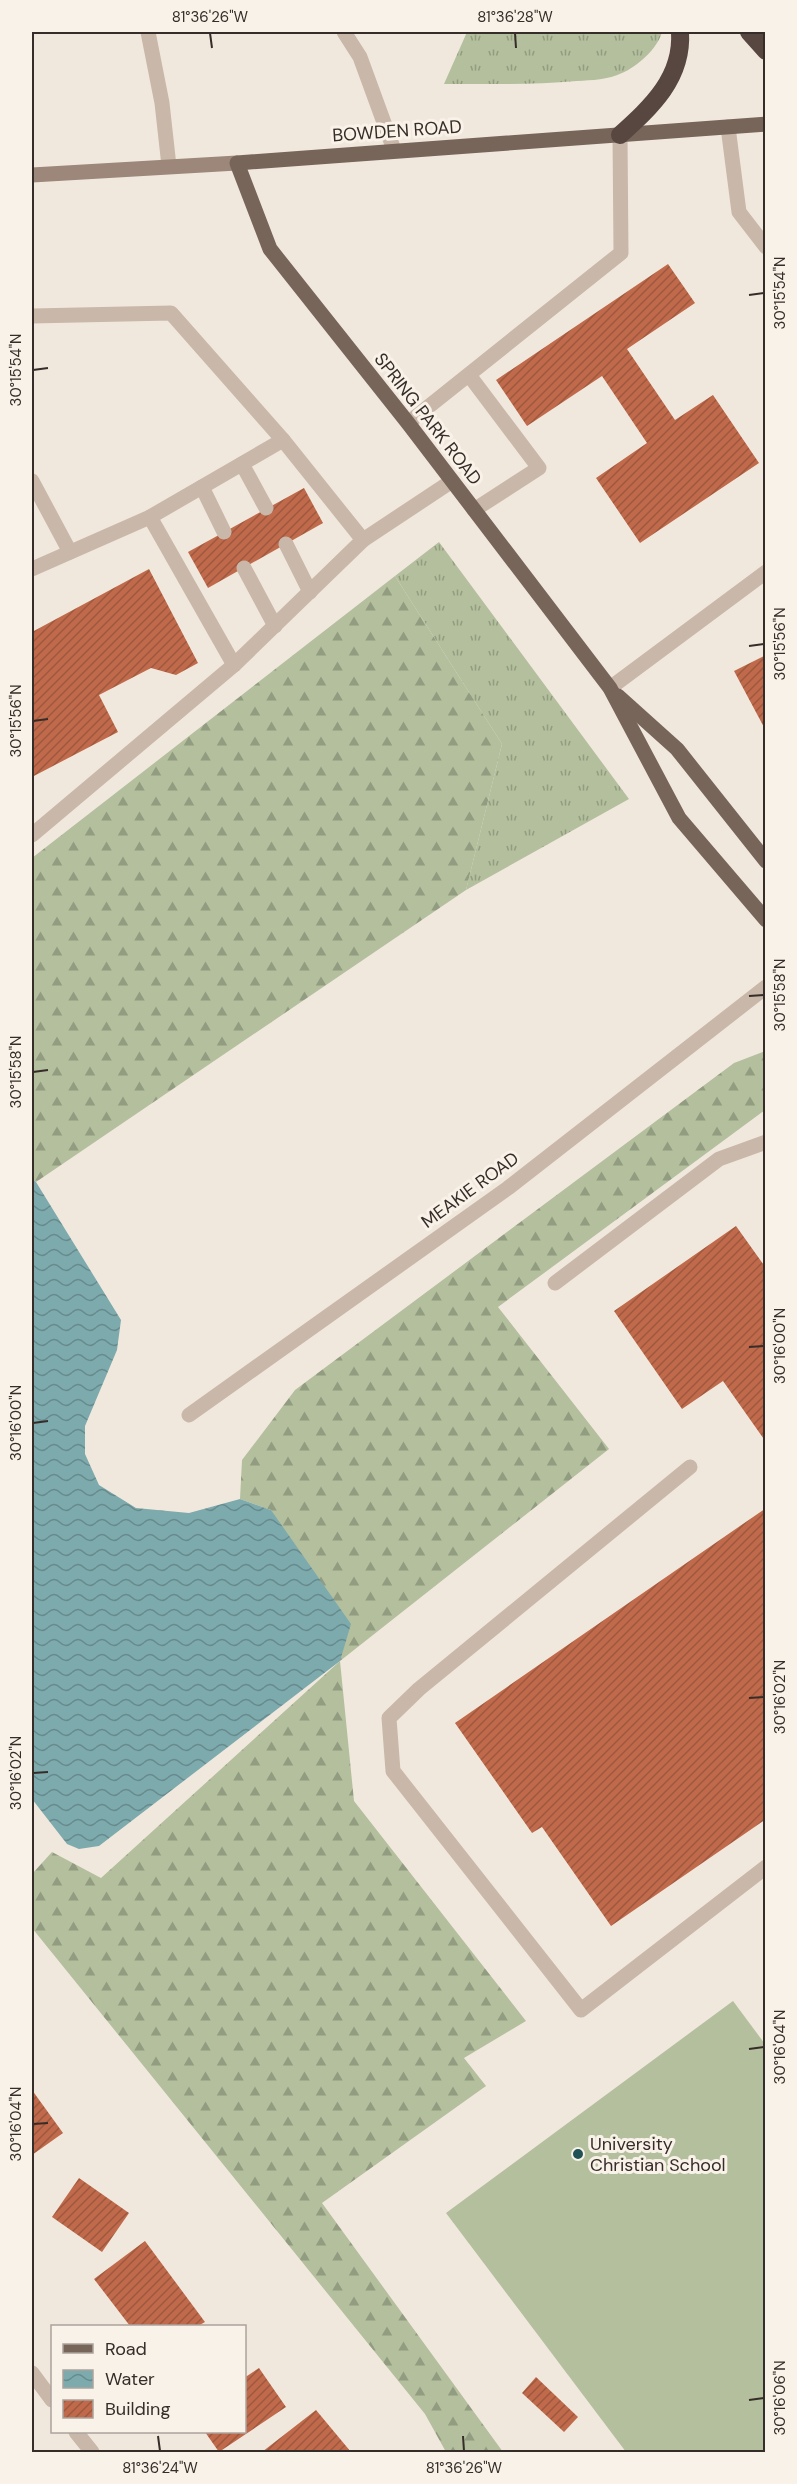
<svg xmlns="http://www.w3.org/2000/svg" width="797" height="2484" viewBox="0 0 797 2484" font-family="'DM Sans',sans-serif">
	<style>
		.grass { fill: url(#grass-tufts) }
		.forest { fill: url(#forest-firs) }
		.pitch { fill: #b3bf9d }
		.water { fill: url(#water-waves) }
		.building { fill: url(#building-hatch) }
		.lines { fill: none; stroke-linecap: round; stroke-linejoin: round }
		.lane { stroke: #c9b8a9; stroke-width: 15 }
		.street { stroke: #c9b8a9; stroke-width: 15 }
		.secondary { stroke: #9c877a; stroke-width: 15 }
		.primary { stroke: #77655a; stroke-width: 15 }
		.highway { stroke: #574740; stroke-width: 18 }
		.ticks { fill: none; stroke: #362d29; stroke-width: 2 }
		.poi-dot { fill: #205156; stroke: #f9f2e9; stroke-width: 2 }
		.labels { text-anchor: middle; stroke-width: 6; stroke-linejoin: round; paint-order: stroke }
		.street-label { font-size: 18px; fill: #362d29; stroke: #f9f2e9 }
		.poi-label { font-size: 18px; fill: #362d29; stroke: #f9f2e9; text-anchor: start }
		.neatline { fill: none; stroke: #362d29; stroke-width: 2 }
		.ticks-label { font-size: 15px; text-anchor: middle; fill: #362d29 }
	</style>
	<defs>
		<pattern id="grass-tufts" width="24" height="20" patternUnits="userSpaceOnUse" patternTransform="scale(1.5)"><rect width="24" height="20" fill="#b3bf9d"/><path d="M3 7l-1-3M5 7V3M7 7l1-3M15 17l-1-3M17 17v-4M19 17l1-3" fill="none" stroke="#929c80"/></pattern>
		<pattern id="forest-firs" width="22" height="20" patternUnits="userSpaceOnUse" patternTransform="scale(1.5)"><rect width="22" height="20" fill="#b3bf9d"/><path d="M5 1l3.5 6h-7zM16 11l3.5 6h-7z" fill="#929c80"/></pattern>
		<pattern id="water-waves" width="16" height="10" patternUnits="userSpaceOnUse" patternTransform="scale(1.5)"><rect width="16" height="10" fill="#7daaad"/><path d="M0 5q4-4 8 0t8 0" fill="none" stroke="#678b8d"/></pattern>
		<pattern id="building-hatch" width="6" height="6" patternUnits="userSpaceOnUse" patternTransform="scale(1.5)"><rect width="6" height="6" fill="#c06a4b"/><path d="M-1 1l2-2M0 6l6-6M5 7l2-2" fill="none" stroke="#9d583e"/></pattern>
	</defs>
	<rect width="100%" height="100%" fill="#f1e8dd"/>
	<g class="grass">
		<path d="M467,32h195c-4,16 -25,35 -40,41 -14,7 -30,7 -45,8 -44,4 -89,3 -133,3z"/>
		<polygon points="439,542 629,799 466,890 502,744 395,576"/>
	</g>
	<g class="forest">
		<polygon points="395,576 502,744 466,890 36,1182 32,1179 32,858"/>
		<polygon points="765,1051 765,1110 498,1307 609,1449 340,1661 354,1801 526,2021 464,2058 486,2086 322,2203 503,2452 446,2452 425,2414 32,1928 32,1874 52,1852 101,1878 340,1661 271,1510 240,1499 242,1460 295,1390 734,1063"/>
	</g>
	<polygon class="pitch" points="733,2001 765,2044 765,2452 626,2452 446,2213"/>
	<polygon class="water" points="32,1179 36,1182 121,1320 117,1350 85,1426 85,1454 99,1485 136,1508 189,1513 240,1499 271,1510 351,1624 340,1661 99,1846 79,1849 67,1844 32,1799"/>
	<g class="building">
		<polygon points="668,264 695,303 627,349 675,420 713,395 759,463 640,543 596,478 647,443 602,376 527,426 496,380"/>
		<polygon points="304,488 323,523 208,588 188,552"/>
		<polygon points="149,569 198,663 176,675 151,668 99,695 118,732 32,777 32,632"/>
		<polygon points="766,655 766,731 734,671"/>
		<polygon points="736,1226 766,1268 766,1442 723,1381 682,1409 614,1311"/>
		<polygon points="766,1508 766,1819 611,1926 542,1827 532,1833 455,1723"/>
		<polygon points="32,2090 63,2133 32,2155"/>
		<polygon points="79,2178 129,2213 102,2252 52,2217"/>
		<polygon points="145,2241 205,2322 198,2326 130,2326 94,2279"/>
		<polygon points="259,2368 286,2407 219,2452 205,2432 244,2432 244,2378"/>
		<polygon points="536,2377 578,2417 564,2432 522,2393"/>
		<polygon points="316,2410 351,2452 262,2452"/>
	</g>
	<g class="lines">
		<g class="lane">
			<polyline points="148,32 162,103 169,166"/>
			<polyline points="344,32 360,57 394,150"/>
			<polyline points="728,127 739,212 766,247"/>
			<polyline points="32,316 171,313 283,440 150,517 32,569"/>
			<polyline points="469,375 539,468 474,510"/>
			<polyline points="408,423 621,253 620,135"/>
			<polyline points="283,440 363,540 452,481"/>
			<polyline points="242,464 266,508"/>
			<polyline points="32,481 70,552"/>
			<polyline points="202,487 224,532"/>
			<polyline points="150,517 234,665"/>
			<polyline points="286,544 310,592"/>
			<polyline points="244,568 275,626"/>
			<polyline points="610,688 766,572"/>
			<polyline points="32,835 234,665 363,540"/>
			<polyline points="555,1283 719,1159 766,1142"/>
			<polyline points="690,1467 419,1689 389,1718 393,1771 581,2010 766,1867"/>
		</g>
		<g class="street">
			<polyline points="189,1415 508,1188 766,987"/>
			<polyline points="32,2373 52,2400"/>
			<polyline points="76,2432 92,2452"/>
		</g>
		<polyline class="secondary" points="32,175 237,163"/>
		<g class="primary">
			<polyline points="766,124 237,163 270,249 408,423 610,688 679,818 766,920"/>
			<polyline points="618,696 677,749 766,861"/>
		</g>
		<g class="highway">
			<polyline points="749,32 766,51"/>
			<path d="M620,135c31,-28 63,-57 60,-103"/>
		</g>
	</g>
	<path class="ticks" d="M210,33l2,15M515,33l1,15M749,295l15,-2M33,370l15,-2M749,646l15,-2M33,721l15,-2M749,996l15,-1M33,1072l15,-2M749,1347l15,-1M33,1423l15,-2M749,1698l15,-1M33,1773l15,-1M749,2049l15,-2M33,2124l15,-1M749,2400l15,-2M158,2436l2,15M463,2436l1,15"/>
	<circle class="poi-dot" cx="578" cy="2154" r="6"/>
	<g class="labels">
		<g class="street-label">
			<text transform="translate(397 131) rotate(-4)" y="6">BOWDEN ROAD</text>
			<text transform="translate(428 419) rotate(52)" y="6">SPRING PARK ROAD</text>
			<text transform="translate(470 1190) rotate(-36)" y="6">MEAKIE ROAD</text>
		</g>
		<g class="poi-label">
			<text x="590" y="2150">University<tspan x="590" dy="21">Christian School</tspan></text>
		</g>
	</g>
	<rect width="797" height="2484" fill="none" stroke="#f9f2e9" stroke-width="66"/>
	<rect x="51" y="2325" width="195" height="108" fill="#f9f2e9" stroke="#aba39c" stroke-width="1.5"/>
	<rect x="63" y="2344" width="30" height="9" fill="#77655a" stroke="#aba39c" stroke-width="1.5"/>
	<text x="105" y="2355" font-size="18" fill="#362d29">Road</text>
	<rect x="63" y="2370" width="30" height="18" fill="url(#water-waves)" stroke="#aba39c" stroke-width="1.5"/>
	<text x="105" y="2385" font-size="18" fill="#362d29">Water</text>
	<rect x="63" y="2400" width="30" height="18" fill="url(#building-hatch)" stroke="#aba39c" stroke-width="1.5"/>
	<text x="105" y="2415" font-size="18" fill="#362d29">Building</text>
	<rect x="33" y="33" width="731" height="2418" class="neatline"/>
	<g class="ticks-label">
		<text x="210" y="22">81°36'26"W</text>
		<text x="515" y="22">81°36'28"W</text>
		<text transform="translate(780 293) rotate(-90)" y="5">30°15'54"N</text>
		<text transform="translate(16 370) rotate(-90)" y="5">30°15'54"N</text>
		<text transform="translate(780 644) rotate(-90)" y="5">30°15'56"N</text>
		<text transform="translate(16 721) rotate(-90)" y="5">30°15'56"N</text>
		<text transform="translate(780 995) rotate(-90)" y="5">30°15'58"N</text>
		<text transform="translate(16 1072) rotate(-90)" y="5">30°15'58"N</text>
		<text transform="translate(780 1346) rotate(-90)" y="5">30°16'00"N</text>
		<text transform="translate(16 1423) rotate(-90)" y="5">30°16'00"N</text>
		<text transform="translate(780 1697) rotate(-90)" y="5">30°16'02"N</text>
		<text transform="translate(16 1773) rotate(-90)" y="5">30°16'02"N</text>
		<text transform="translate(780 2047) rotate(-90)" y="5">30°16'04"N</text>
		<text transform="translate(16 2124) rotate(-90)" y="5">30°16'04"N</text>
		<text transform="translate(780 2398) rotate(-90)" y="5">30°16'06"N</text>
		<text x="160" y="2473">81°36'24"W</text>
		<text x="464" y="2473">81°36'26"W</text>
	</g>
</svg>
